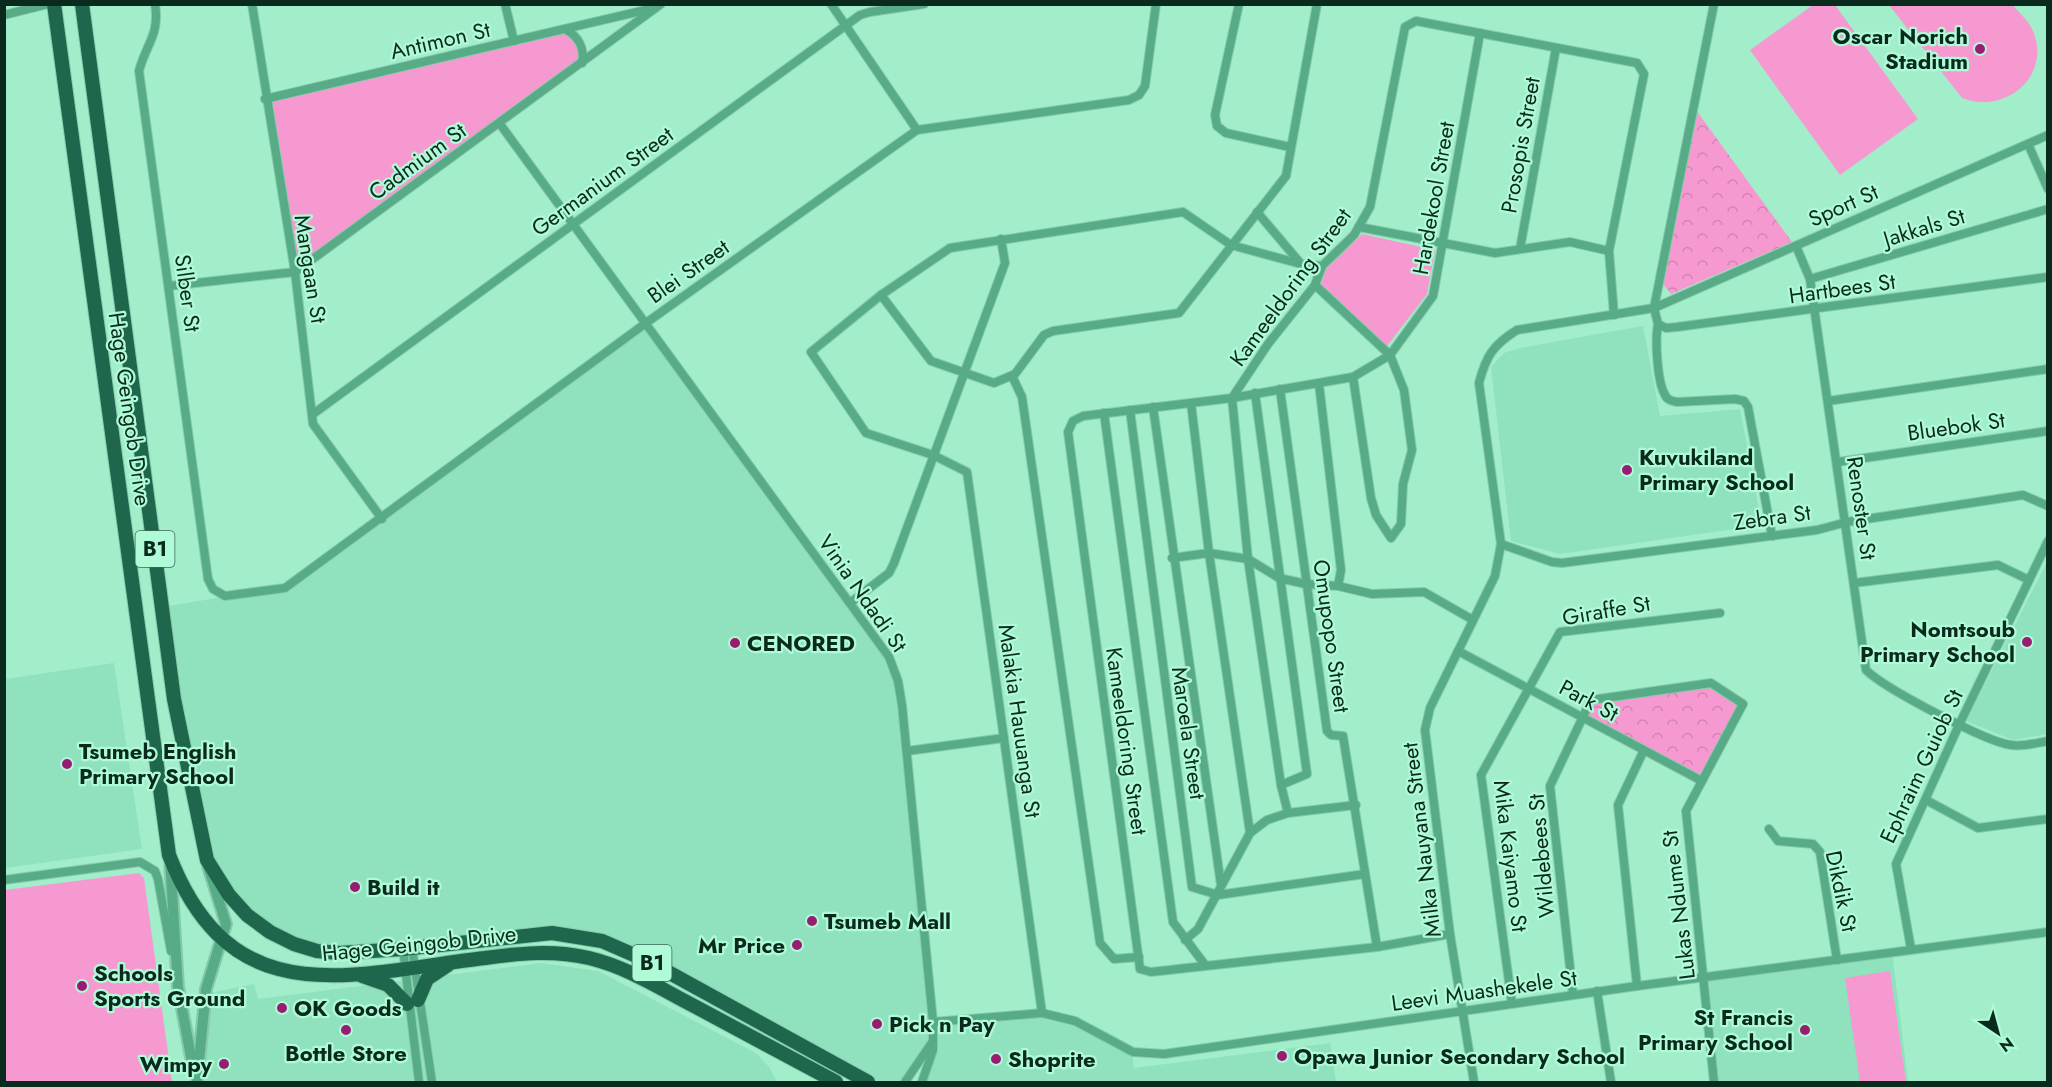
<svg xmlns="http://www.w3.org/2000/svg" width="2052" height="1087" viewBox="0 0 2052 1087" font-family="Jost,sans-serif">
	<style>
		.built { fill: #8fe2bd }
		.grass { fill: #f699d1 }
		.park { fill: url(#park-crowns) }
		.lines { fill: none; stroke-linecap: round; stroke-linejoin: round }
		.minor-casing { stroke: #87caab; stroke-width: 10 }
		.tertiary-casing { stroke: #87caab; stroke-width: 14 }
		.trunk-casing { stroke: #87caab; stroke-width: 16 }
		.minor { stroke: #57ac87; stroke-width: 8 }
		.tertiary { stroke: #57ac87; stroke-width: 10 }
		.trunk { stroke: #1e674c; stroke-width: 14 }
		.poi-dot { fill: #991c73; stroke: #affad7; stroke-width: 2 }
		.labels { text-anchor: middle; stroke-width: 4.5; stroke-linejoin: round; paint-order: stroke }
		.shield { fill: #affad7; stroke: #3c6856; stroke-width: 1.5 }
		.shield-label { font-size: 21px; font-weight: bold; fill: #0b2a1e }
		.poi-label { font-size: 22px; font-weight: bold; fill: #0b2a1e; stroke: #affad7; text-anchor: start }
		.street-label { font-size: 22px; fill: #0b2a1e; stroke: #affad7 }
	</style>
	<defs>
		<pattern id="park-crowns" width="20" height="18" patternUnits="userSpaceOnUse" patternTransform="scale(1.5)"><rect width="20" height="18" fill="#f699d1"/><path d="M2 6a3 3 0 1 1 6 0M12 15a3 3 0 1 1 6 0" fill="none" stroke="#d284b3"/></pattern>
	</defs>
	<rect width="100%" height="100%" fill="#a2edca"/>
	<g class="built">
		<polygon points="646,323 889,657 898,681 933,1022 1042,1013 1075,1021 1132,1053 1134,1068 1330,1043 1336,1082 922,1082 933,1042 905,1082 868,1082 648,961 582,936 317,951 247,915 207,860 163,607 290,586"/>
		<polygon points="1643,326 1660,416 1740,409 1762,525 1560,554 1511,541 1491,367 1504,353 1520,348"/>
		<polygon points="2047,562 2047,734 2013,740 1966,721"/>
		<polygon points="114,663 142,849 5,868 5,679"/>
		<polygon points="1892,952 1908,1082 1714,1082 1705,977"/>
		<polygon points="541,963 598,971 756,1053 769,1067 777,1082 205,1082 202,1066 210,993 254,984 258,999"/>
	</g>
	<g class="grass">
		<polygon points="1813,5 1835,5 1918,119 1840,175 1750,50"/>
		<path d="M1889,5h124c6,8 16,16 20,26 19,45 -28,84 -71,67z"/>
		<polygon points="565,29 577,37 582,63 295,272 265,99"/>
		<polygon points="1362,234 1435,250 1427,294 1384,350 1319,289 1325,269"/>
		<polygon points="139,873 144,878 172,1082 5,1082 5,890"/>
		<polygon points="1890,971 1906,1082 1860,1082 1845,978"/>
	</g>
	<g class="park">
		<polygon points="1696,110 1792,242 1671,294 1663,284 1664,274"/>
		<polygon points="1711,683 1742,702 1702,781 1582,717 1591,700"/>
	</g>
	<g class="lines">
		<defs>
			<g id="minor">
				<path d="M155,4c5,31 -9,40 -16,67l69,508 5,10 12,7 60,-8 361,-265 271,-193 212,-30 10,-5 6,-9 11,-82"/>
				<polyline points="252,4 295,272 313,424 382,519"/>
				<polyline points="505,4 514,41"/>
				<polyline points="831,4 917,130"/>
				<polyline points="1239,4 1215,115 1217,126 1226,133 1290,147"/>
				<polyline points="1714,4 1654,308 1658,324 1666,328 1677,327 2048,277"/>
				<polyline points="4,15 48,4"/>
				<path d="M565,29c13,7 20,19 17,34"/>
				<polyline points="265,99 654,8"/>
				<polyline points="500,124 889,657 898,681 902,705 933,1022 933,1050 922,1082"/>
				<polyline points="2028,144 2048,189"/>
				<polyline points="1257,212 1301,264"/>
				<polyline points="1359,227 1495,253 1570,242 1609,251"/>
				<path d="M1796,246l14,33 56,391c18,18 120,72 145,75 12,2 25,-2 37,-4"/>
				<polyline points="1520,249 1556,48"/>
				<polyline points="1810,279 2048,209"/>
				<polyline points="1315,285 1390,355 1404,390 1412,450 1403,484 1401,524 1391,538 1376,515 1371,498 1353,377"/>
				<polyline points="169,286 295,272 661,4"/>
				<polyline points="881,295 931,361 994,383 1015,374 1044,335 1053,331 1179,313 1286,176 1317,4"/>
				<path d="M1658,324c-3,16 -1,57 7,71 2,5 7,6 12,7l58,-3 9,2 4,6 24,129"/>
				<polyline points="1012,376 1022,397 1100,943 1114,959 1139,957"/>
				<polyline points="1319,384 1341,570 1338,586"/>
				<polyline points="1280,389 1327,731 1331,735 1343,736 1377,947"/>
				<polyline points="1255,393 1307,774 1281,785"/>
				<polyline points="1828,401 2048,369"/>
				<polyline points="1191,403 1209,553 1250,833"/>
				<polyline points="1153,407 1221,885"/>
				<polyline points="1130,410 1192,887 1218,895 1365,874"/>
				<polyline points="1104,413 1173,922 1205,965"/>
				<polyline points="313,414 860,15 870,12 924,4"/>
				<polyline points="1838,462 2048,431"/>
				<polyline points="1501,544 1552,562 1562,563 1817,530 1847,522 2023,495 2048,506"/>
				<polyline points="1172,558 1209,553 1248,559 1279,578 1306,584 1338,586 1372,594 1424,592 1473,620"/>
				<polyline points="1854,583 1998,565 2029,580"/>
				<polyline points="850,603 889,573 894,563 1005,263 1001,239"/>
				<polyline points="1458,651 1702,781"/>
				<polyline points="907,751 1004,738"/>
				<polyline points="1926,800 1978,828 2048,819"/>
				<polyline points="1288,813 1281,785 1248,559 1232,398 1353,377 1390,355 1433,296 1480,33"/>
				<polyline points="1769,829 1778,841 1813,844 1820,852 1837,960"/>
				<polyline points="4,880 140,862 155,871 158,879 171,951"/>
				<polyline points="1450,934 1377,947 1151,972 1140,969 1068,432 1073,421 1083,416 1232,398 1268,344 1315,285 1322,266 1354,235 1370,207 1405,27 1416,21 1637,63 1644,74 1609,251 1614,315"/>
				<polyline points="1185,940 1198,929 1250,833 1267,820 1288,813 1356,805"/>
				<polyline points="412,948 432,1082"/>
				<polyline points="403,949 419,1082"/>
				<polyline points="1911,949 1896,864 1959,725 2048,541"/>
				<polyline points="1637,986 1618,805 1644,750"/>
				<polyline points="1597,991 1611,1082"/>
				<polyline points="1573,995 1550,786 1591,700 1711,683 1743,704 1686,811 1714,1082"/>
				<polyline points="1512,1004 1481,775 1560,632 1720,613"/>
				<polyline points="1042,1013 967,472 933,455 866,433 811,352 881,295 950,248 1183,212 1231,245 1301,264 1322,266"/>
				<polyline points="933,1022 1042,1013 1075,1021 1133,1052 1164,1054 1637,986 2048,932"/>
				<polyline points="905,1082 933,1041"/>
				<path d="M1474,1082l-24,-148 -25,-204 5,-22 65,-132 6,-32 -22,-161c7,-27 14,-38 38,-53l137,-22 394,-173"/>
			</g>
			<g id="tertiary">
				<polyline points="170,860 178,987 194,1073"/>
				<polyline points="197,1082 206,989 226,924 208,866"/>
			</g>
			<g id="trunk">
				<path d="M54,4l115,851c63,162 180,119 316,103 35,-5 69,-8 104,0 38,9 72,31 107,49 47,25 93,50 140,75"/>
				<polyline points="82,4 174,699 207,860 229,895 247,915 270,932 294,944 317,951 339,953 403,949 552,933 602,941 648,961 868,1082"/>
				<polyline points="362,976 388,985 407,1004"/>
				<polyline points="418,1000 427,979 448,965"/>
			</g>
		</defs>
		<use href="#minor" class="minor-casing"/>
		<use href="#tertiary" class="tertiary-casing"/>
		<use href="#trunk" class="trunk-casing"/>
		<use href="#minor" class="minor"/>
		<use href="#tertiary" class="tertiary"/>
		<use href="#trunk" class="trunk"/>
	</g>
	<g class="poi-dot">
		<circle cx="1980" cy="49" r="6"/>
		<circle cx="1627" cy="470" r="6"/>
		<circle cx="2027" cy="642" r="6"/>
		<circle cx="735" cy="643" r="6"/>
		<circle cx="67" cy="764" r="6"/>
		<circle cx="355" cy="887" r="6"/>
		<circle cx="812" cy="921" r="6"/>
		<circle cx="797" cy="945" r="6"/>
		<circle cx="82" cy="986" r="6"/>
		<circle cx="282" cy="1008" r="6"/>
		<circle cx="877" cy="1024" r="6"/>
		<circle cx="346" cy="1030" r="6"/>
		<circle cx="1805" cy="1030" r="6"/>
		<circle cx="1282" cy="1056" r="6"/>
		<circle cx="996" cy="1059" r="6"/>
		<circle cx="224" cy="1064" r="6"/>
	</g>
	<g class="labels">
		<g class="shield">
			<rect x="135.5" y="531" width="39" height="36" rx="4.5"/>
			<rect x="632.5" y="945" width="39" height="36" rx="4.5"/>
		</g>
		<g class="shield-label">
			<text x="155" y="556">B1</text>
			<text x="652" y="970">B1</text>
		</g>
		<g class="poi-label">
			<text x="1968" y="44" text-anchor="end">Oscar Norich<tspan x="1968" dy="25">Stadium</tspan></text>
			<text x="1639" y="465">Kuvukiland<tspan x="1639" dy="25">Primary School</tspan></text>
			<text x="2015" y="637" text-anchor="end">Nomtsoub<tspan x="2015" dy="25">Primary School</tspan></text>
			<text x="747" y="651">CENORED</text>
			<text x="79" y="759">Tsumeb English<tspan x="79" dy="25">Primary School</tspan></text>
			<text x="367" y="895">Build it</text>
			<text x="824" y="929">Tsumeb Mall</text>
			<text x="785" y="953" text-anchor="end">Mr Price</text>
			<text x="94" y="981">Schools<tspan x="94" dy="25">Sports Ground</tspan></text>
			<text x="294" y="1016">OK Goods</text>
			<text x="1793" y="1025" text-anchor="end">St Francis<tspan x="1793" dy="25">Primary School</tspan></text>
			<text x="889" y="1032">Pick n Pay</text>
			<text x="346" y="1061" text-anchor="middle">Bottle Store</text>
			<text x="1294" y="1064">Opawa Junior Secondary School</text>
			<text x="1008" y="1067">Shoprite</text>
			<text x="212" y="1072" text-anchor="end">Wimpy</text>
		</g>
		<g class="street-label">
			<text transform="translate(440 40) rotate(-13)" y="8">Antimon St</text>
			<text transform="translate(1520 145) rotate(-80)" y="8">Prosopis Street</text>
			<text transform="translate(417 161) rotate(-36)" y="8">Cadmium St</text>
			<text transform="translate(602 181) rotate(-36)" y="8">Germanium Street</text>
			<text transform="translate(1433 198) rotate(-80)" y="8">Hardekool Street</text>
			<text transform="translate(1843 205) rotate(-24)" y="8">Sport St</text>
			<text transform="translate(1924 227) rotate(-17)" y="8">Jakkals St</text>
			<text transform="translate(311 269) rotate(81)" y="8">Mangaan St</text>
			<text transform="translate(688 271) rotate(-35)" y="8">Blei Street</text>
			<text transform="translate(1290 287) rotate(-54)" y="8">Kameeldoring Street</text>
			<text transform="translate(1842 288) rotate(-8)" y="8">Hartbees St</text>
			<text transform="translate(188 293) rotate(82)" y="8">Silber St</text>
			<text transform="translate(130 409) rotate(82)" y="8">Hage Geingob Drive</text>
			<text transform="translate(1956 426) rotate(-8)" y="8">Bluebok St</text>
			<text transform="translate(1862 508) rotate(82)" y="8">Renoster St</text>
			<text transform="translate(1772 517) rotate(-8)" y="8">Zebra St</text>
			<text transform="translate(863 593) rotate(55)" y="8">Vinia Ndadi St</text>
			<text transform="translate(1606 610) rotate(-10)" y="8">Giraffe St</text>
			<text transform="translate(1332 636) rotate(82)" y="8">Omupopo Street</text>
			<text transform="translate(1589 700) rotate(28)" y="8">Park St</text>
			<text transform="translate(1020 721) rotate(82)" y="8">Malakia Hauuanga St</text>
			<text transform="translate(1189 733) rotate(82)" y="8">Maroela Street</text>
			<text transform="translate(1127 741) rotate(82)" y="8">Kameeldoring Street</text>
			<text transform="translate(1921 766) rotate(-65)" y="8">Ephraim Guiob St</text>
			<text transform="translate(1421 840) rotate(-97)" y="8">Milka Nauyana Street</text>
			<text transform="translate(1511 856) rotate(83)" y="8">Mika Kaiyamo St</text>
			<text transform="translate(1541 856) rotate(-95)" y="8">Wildebees St</text>
			<text transform="translate(1842 891) rotate(78)" y="8">Dikdik St</text>
			<text transform="translate(1678 905) rotate(-97)" y="8">Lukas Ndume St</text>
			<text transform="translate(419 943) rotate(-6)" y="8">Hage Geingob Drive</text>
			<text transform="translate(1484 990) rotate(-8)" y="8">Leevi Muashekele St</text>
		</g>
	</g>
	<rect width="2052" height="1087" fill="none" stroke="#0b2a1e" stroke-width="12"/>
	<g transform="translate(1998 1033) rotate(144)" stroke="#affad7" stroke-width="4.5" paint-order="stroke">
	<path d="M0-4.5L10 22L0 15L-10 22Z" fill="#0b2a1e"/>
	<text y="-9" font-size="16" font-weight="bold" text-anchor="middle" fill="#0b2a1e">N</text>
	</g>
</svg>
